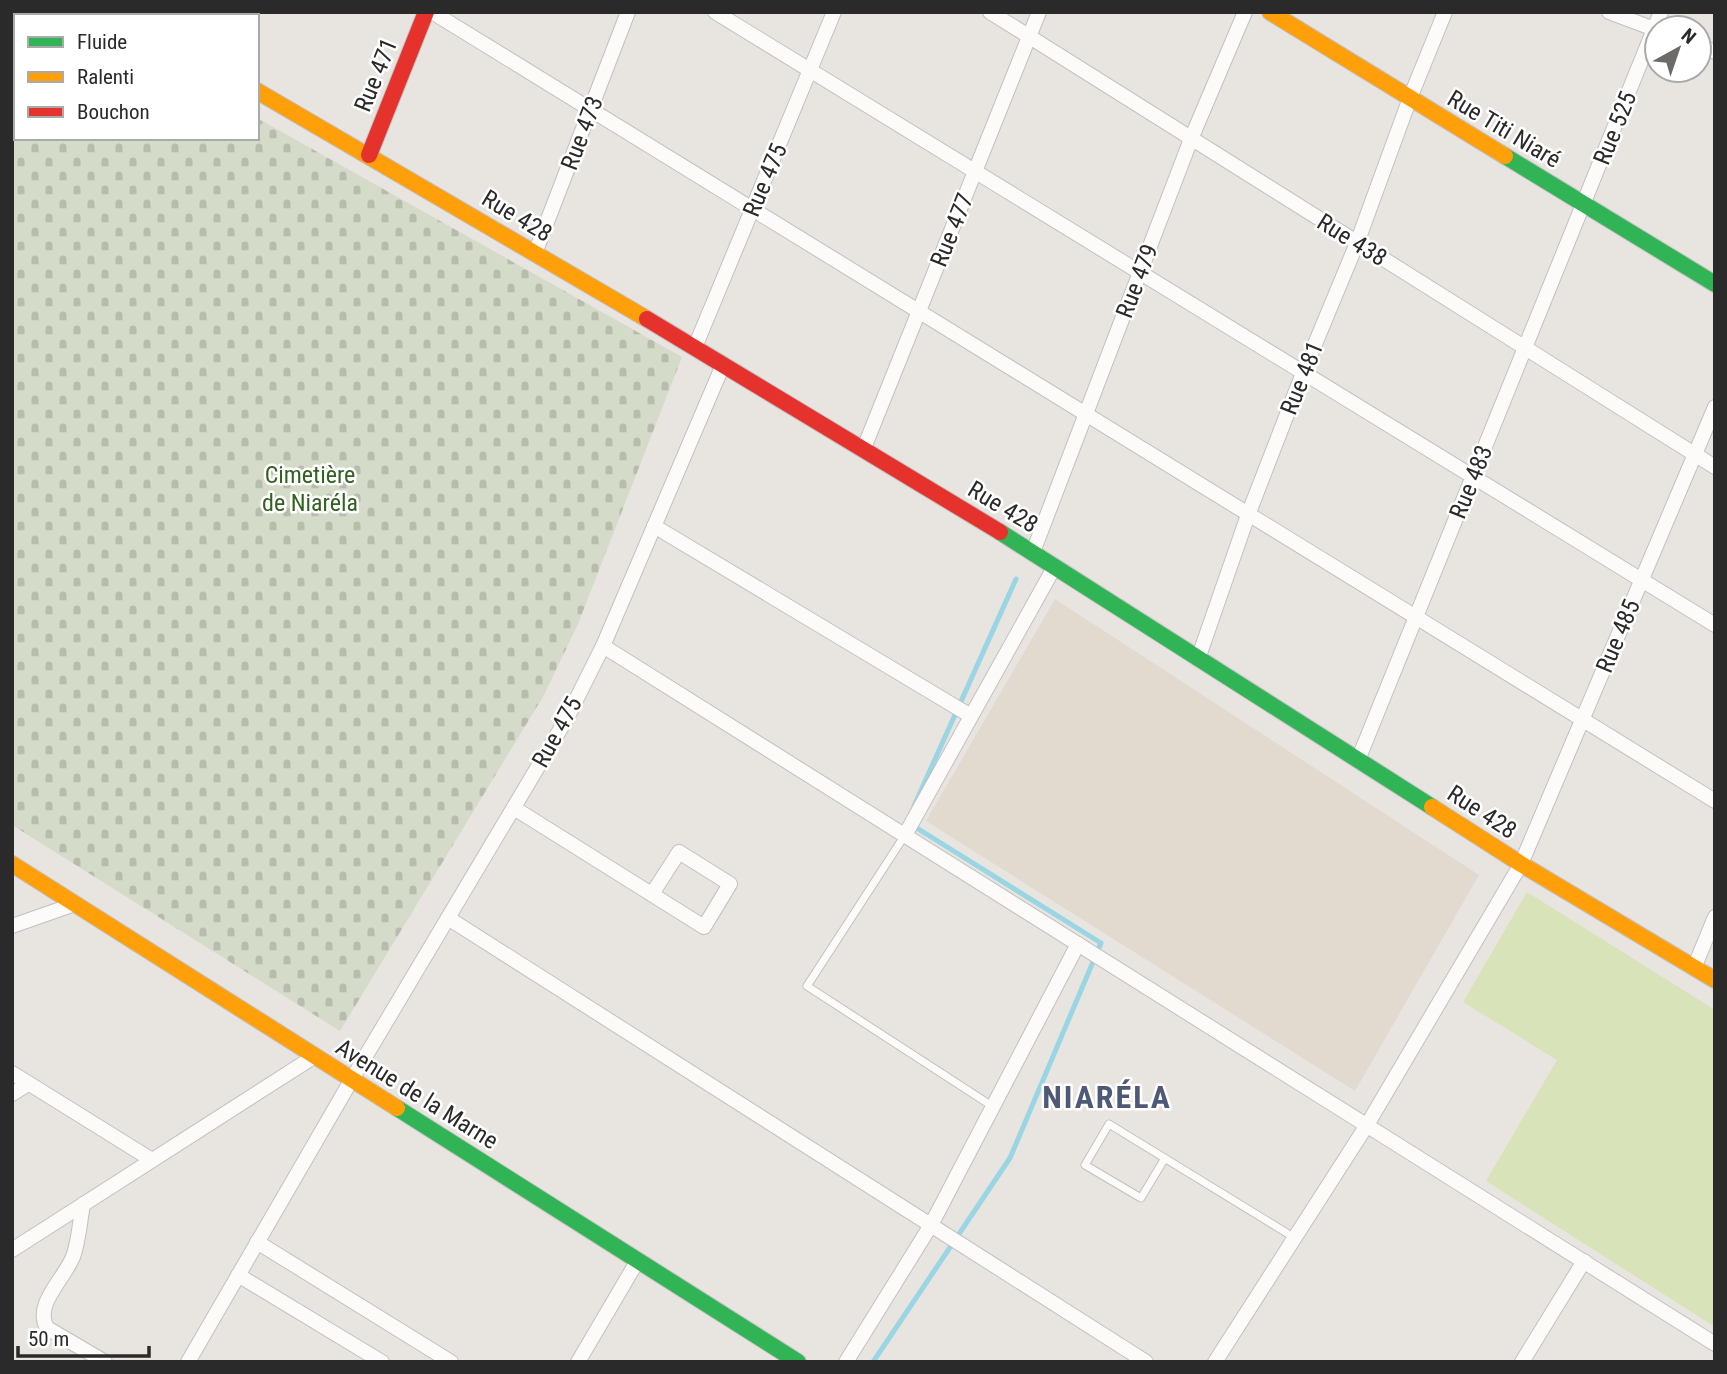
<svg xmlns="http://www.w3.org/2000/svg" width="1727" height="1374" viewBox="0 0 1727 1374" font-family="'Roboto Condensed',sans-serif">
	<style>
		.education { fill: #e2dacf }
		.cemetery { fill: url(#cemetery-stones) }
		.pitch { fill: #d8e3ba }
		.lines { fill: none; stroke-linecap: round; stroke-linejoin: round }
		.stream { stroke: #9ad5e3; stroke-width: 5 }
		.lane-casing { stroke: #c2c0c1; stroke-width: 9 }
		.street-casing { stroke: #c2c0c1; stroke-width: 16 }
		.fast-casing { stroke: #c2c0c1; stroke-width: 18 }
		.slow-casing { stroke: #c2c0c1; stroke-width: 18 }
		.jam-casing { stroke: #c2c0c1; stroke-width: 18 }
		.lane { stroke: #fcfbfa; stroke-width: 7 }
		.street { stroke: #fcfbfa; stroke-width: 14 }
		.fast { stroke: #30b455; stroke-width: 16 }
		.slow { stroke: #ff9f0a; stroke-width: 16 }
		.jam { stroke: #e5322d; stroke-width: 16 }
		.labels { text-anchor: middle; stroke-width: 5; stroke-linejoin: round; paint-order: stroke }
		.street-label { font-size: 24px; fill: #2a2a2a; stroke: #fff }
		.park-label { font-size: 24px; fill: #326120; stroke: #fff }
		.district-label { font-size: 32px; font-weight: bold; letter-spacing: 2px; fill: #4e5877; stroke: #fff }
	</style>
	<defs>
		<pattern id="cemetery-stones" width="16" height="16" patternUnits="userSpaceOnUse" patternTransform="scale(1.75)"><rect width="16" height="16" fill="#d5dbc9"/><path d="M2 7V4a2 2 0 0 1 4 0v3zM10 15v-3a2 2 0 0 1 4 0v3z" fill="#b7bcad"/></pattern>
	</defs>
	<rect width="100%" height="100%" fill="#e8e4e0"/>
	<polygon class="education" points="1055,599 1479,875 1355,1091 926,821"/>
	<polygon class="cemetery" points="12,12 27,12 35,16 16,16 16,138 257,138 257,118 682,357 578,624 544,695 340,1031 12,825"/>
	<polygon class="pitch" points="1527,892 1715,1010 1715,1327 1486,1181 1557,1060 1463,1002"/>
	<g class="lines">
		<g class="stream">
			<polyline points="914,806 1016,579"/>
			<polyline points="873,1362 1010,1158 1101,943 912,825"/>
		</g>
		<defs>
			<g id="lane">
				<polyline points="905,835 807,986 992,1106"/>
				<polyline points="1165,1158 1141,1198 1085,1165 1109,1124 1295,1238"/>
			</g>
			<g id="street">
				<polyline points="160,12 163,16"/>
				<polyline points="432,12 1715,801"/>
				<polyline points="715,12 1715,625"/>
				<polyline points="990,12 1715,467"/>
				<polyline points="1609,12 1657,30"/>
				<polyline points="220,16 221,12"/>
				<polyline points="1699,46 1715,52"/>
				<polyline points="535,253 628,12"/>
				<polyline points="695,347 834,12"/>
				<polyline points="864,448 1039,12"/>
				<polyline points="654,526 971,716"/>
				<polyline points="1033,552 1191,139 1245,12"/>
				<polyline points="603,646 1715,1344"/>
				<polyline points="1198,659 1248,515 1303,373 1357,243 1410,98 1445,12"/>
				<polyline points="1358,760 1661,12"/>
				<polyline points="514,808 704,927 730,884 679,852 652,894"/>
				<polyline points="905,835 1055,566"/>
				<polyline points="448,918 1146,1362"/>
				<polyline points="12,926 75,904"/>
				<polyline points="1694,968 1715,917"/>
				<polyline points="12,1073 152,1160"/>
				<polyline points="12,1094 28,1084"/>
				<path d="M83,1204c-3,17 -4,34 -9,50 -7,23 -41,49 -27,74l58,34"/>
				<polyline points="257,1242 451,1362"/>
				<polyline points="12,1250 315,1056"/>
				<polyline points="238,1275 382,1362"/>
				<polyline points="188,1362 352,1079 567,718 603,646 723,365"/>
				<polyline points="578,1362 638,1260"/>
				<polyline points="846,1362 931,1225 1078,944"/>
				<polyline points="1215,1362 1367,1125 1521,864 1715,407"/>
				<polyline points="1522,1362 1584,1261"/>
			</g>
			<g id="fast">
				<polyline points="69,12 78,16"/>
				<polyline points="1505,156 1715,284"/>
				<polyline points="1000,532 1432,807"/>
				<polyline points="397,1108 798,1362"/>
			</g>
			<g id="slow">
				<polyline points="1270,12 1505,156"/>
				<polyline points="257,91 647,319"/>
				<polyline points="1432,807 1521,864 1715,980"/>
				<polyline points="12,864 397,1108"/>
			</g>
			<g id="jam">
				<polyline points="369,155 426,12"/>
				<polyline points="647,319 1000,532"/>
			</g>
		</defs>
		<use href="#lane" class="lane-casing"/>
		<use href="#street" class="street-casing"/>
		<use href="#fast" class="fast-casing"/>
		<use href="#slow" class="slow-casing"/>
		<use href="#jam" class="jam-casing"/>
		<use href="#lane" class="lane"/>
		<use href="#street" class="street"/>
		<use href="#fast" class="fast"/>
		<use href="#slow" class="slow"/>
		<use href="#jam" class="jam"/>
	</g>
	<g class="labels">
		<g class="street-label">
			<text transform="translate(376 75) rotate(-68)" y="8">Rue 471</text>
			<text transform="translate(1615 128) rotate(-68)" y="8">Rue 525</text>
			<text transform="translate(1504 129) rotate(31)" y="8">Rue Titi Niaré</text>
			<text transform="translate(582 133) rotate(-69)" y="8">Rue 473</text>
			<text transform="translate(765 180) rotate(-67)" y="8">Rue 475</text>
			<text transform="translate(517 216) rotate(31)" y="8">Rue 428</text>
			<text transform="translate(952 230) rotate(-68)" y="8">Rue 477</text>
			<text transform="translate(1352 240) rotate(32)" y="8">Rue 438</text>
			<text transform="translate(1137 281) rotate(-69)" y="8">Rue 479</text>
			<text transform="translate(1302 378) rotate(-68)" y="8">Rue 481</text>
			<text transform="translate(1471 482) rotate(-68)" y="8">Rue 483</text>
			<text transform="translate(1003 507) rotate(31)" y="8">Rue 428</text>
			<text transform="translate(1618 636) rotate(-67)" y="8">Rue 485</text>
			<text transform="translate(557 732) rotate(-61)" y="8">Rue 475</text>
			<text transform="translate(1482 812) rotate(33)" y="8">Rue 428</text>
			<text transform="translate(417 1094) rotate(32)" y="8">Avenue de la Marne</text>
		</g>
		<g class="park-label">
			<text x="310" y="483">Cimetière<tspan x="310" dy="28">de Niaréla</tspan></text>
		</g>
		<g class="district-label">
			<text x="1107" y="1108">NIARÉLA</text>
		</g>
	</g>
	<rect width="1727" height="1374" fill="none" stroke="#2a2a2a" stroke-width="28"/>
	<rect x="14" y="14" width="245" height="126" fill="#ffffff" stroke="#aaaaaa" stroke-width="2"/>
	<rect x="28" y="37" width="35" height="10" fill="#30b455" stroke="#aaaaaa" stroke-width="2"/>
	<text x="77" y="49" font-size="21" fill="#2a2a2a">Fluide</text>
	<rect x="28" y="72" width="35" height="10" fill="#ff9f0a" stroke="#aaaaaa" stroke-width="2"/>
	<text x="77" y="84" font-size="21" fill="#2a2a2a">Ralenti</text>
	<rect x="28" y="107" width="35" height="10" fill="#e5322d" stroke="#aaaaaa" stroke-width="2"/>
	<text x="77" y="119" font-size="21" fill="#2a2a2a">Bouchon</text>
	<g transform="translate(1678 49) rotate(40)"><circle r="33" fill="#ffffff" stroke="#aaaaaa" stroke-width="2"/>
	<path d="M0-5L12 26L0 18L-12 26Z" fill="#6c6b6a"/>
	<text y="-10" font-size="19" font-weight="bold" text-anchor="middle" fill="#2a2a2a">N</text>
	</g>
	<path d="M18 1346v10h131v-10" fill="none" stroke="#2a2a2a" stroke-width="3.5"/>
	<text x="28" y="1346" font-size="21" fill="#2a2a2a" stroke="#ffffff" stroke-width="5" paint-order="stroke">50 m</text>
</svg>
